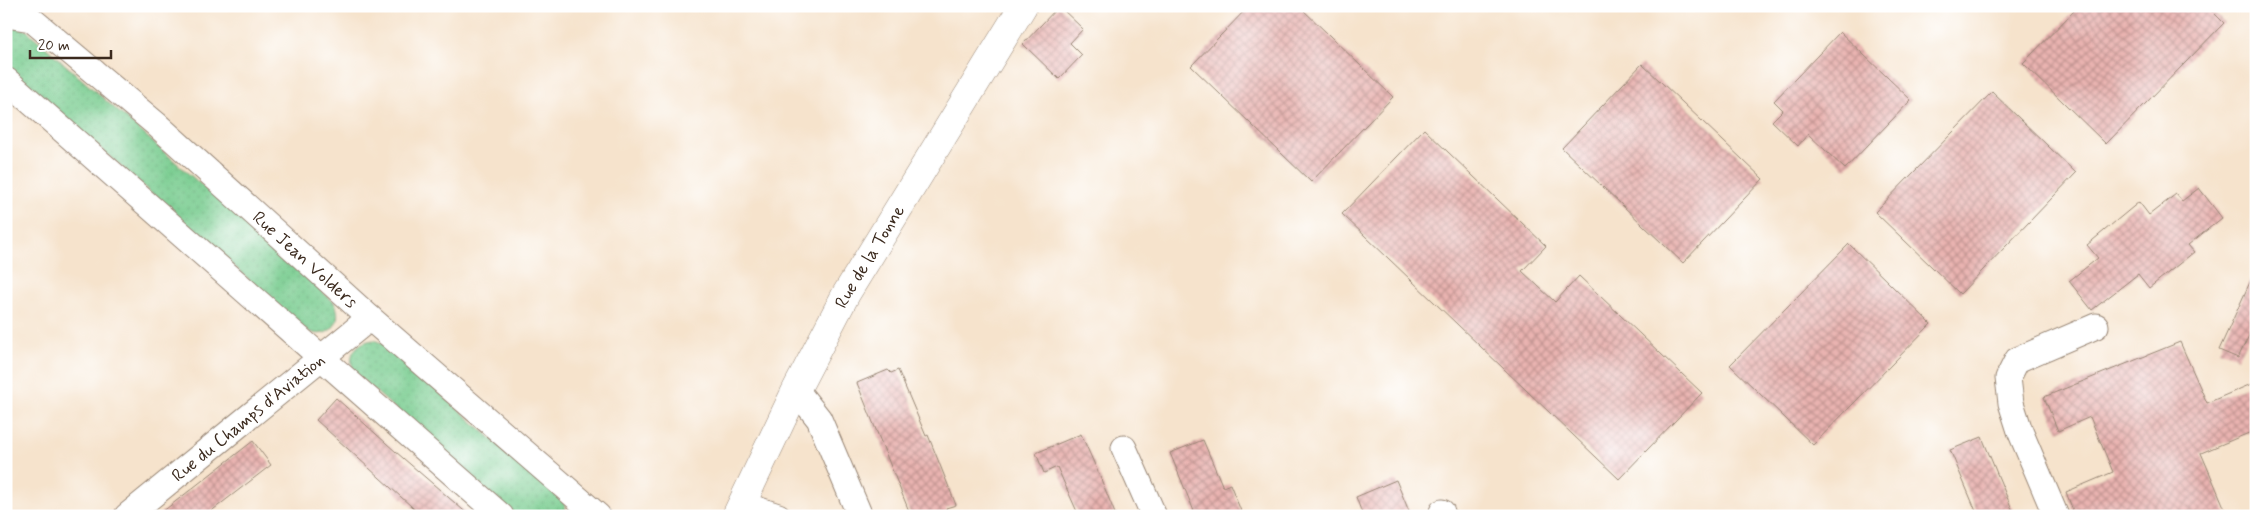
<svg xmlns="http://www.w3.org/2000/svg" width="2262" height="522" viewBox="0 0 2262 522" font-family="Mynerve,sans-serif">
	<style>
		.grass { fill: url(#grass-dots); stroke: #5a7b56 }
		.building { fill: url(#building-cross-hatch) }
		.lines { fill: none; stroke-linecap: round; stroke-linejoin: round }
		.minor-casing { stroke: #988675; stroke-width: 27 }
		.tertiary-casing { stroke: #988675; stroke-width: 29 }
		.minor { stroke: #fff; stroke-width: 25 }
		.tertiary { stroke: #fff; stroke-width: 28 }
		.labels { text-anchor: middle; stroke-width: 4.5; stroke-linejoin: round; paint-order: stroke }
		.street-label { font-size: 18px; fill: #3b2a1e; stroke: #fff }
	</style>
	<defs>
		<pattern id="grass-dots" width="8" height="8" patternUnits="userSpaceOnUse" patternTransform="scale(1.25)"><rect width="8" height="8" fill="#78cc8f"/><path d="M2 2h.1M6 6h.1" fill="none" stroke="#69af7b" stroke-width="1.8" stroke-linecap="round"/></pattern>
		<pattern id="building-cross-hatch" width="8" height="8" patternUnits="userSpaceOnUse" patternTransform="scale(1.25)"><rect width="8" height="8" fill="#e9b3b0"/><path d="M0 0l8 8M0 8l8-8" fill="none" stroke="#be928f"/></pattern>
	</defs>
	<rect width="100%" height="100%" fill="#fff"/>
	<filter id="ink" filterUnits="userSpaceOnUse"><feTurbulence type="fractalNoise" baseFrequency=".02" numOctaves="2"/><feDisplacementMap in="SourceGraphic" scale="10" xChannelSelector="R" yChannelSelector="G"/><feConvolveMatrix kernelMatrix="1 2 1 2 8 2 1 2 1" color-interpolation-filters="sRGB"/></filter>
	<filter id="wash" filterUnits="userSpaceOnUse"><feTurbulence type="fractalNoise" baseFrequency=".0096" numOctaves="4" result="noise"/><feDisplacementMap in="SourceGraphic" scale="20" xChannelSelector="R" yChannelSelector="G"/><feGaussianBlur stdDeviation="1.12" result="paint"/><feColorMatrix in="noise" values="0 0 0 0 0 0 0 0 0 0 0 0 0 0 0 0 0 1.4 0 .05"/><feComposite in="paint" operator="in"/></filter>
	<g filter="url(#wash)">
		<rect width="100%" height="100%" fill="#f6e3cc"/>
		<g class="grass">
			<path d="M14,26l12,4 308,272c12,21 -8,40 -28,28l-300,-265v-36z"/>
			<path d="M374,340l12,5 178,158 4,13h-53l-160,-143c-9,-17 0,-31 19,-33z"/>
		</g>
		<g id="blocks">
			<g class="building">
				<polygon points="1059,6 1083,29 1070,43 1082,55 1059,79 1023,44"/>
				<polygon points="1249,6 1299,6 1393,97 1311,182 1191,66"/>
				<polygon points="2079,6 2207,6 2224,23 2106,144 2023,63"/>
				<polygon points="1840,32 1911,100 1845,169 1808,134 1798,146 1772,121 1783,110 1774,101"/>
				<polygon points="1642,64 1763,179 1683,263 1562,148"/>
				<polygon points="1992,92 2076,173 1960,294 1875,212"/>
				<polygon points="1424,129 1546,246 1522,271 1555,302 1579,276 1702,393 1619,479 1342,214"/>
				<polygon points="2199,188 2222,218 2188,245 2194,252 2149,288 2138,274 2092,310 2069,281 2098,258 2087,245 2139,202 2149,215 2176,194 2182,201"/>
				<polygon points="1849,244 1931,324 1813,445 1730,365"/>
				<polygon points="2256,269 2256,321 2238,358 2219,350"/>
				<polygon points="2180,342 2207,403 2256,382 2256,430 2201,453 2228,516 2075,516 2066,492 2113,472 2090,417 2058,431 2044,397"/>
				<polygon points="888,370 891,373 898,370 926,436 928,435 956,505 946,508 949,516 911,516 857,383"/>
				<polygon points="336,398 396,452 470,516 422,516 316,420"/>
				<polygon points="1081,434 1098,472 1116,516 1079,516 1057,467 1044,473 1036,453"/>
				<polygon points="1982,437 1998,476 2015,516 1978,516 1950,450"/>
				<polygon points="1203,440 1223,487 1230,484 1243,516 1196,516 1170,453"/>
				<polygon points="253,441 271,465 205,516 157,516"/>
				<polygon points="1396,480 1411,516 1363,516 1356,497"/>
			</g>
		</g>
	</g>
	<g filter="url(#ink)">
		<use href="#blocks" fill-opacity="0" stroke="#988675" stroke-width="1"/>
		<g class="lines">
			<defs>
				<g id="minor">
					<path id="s1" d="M6,15l25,4 125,105 214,194 228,198"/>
					<polyline points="6,80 501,516"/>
					<polyline points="796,390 819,419 860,516"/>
					<polyline points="1124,448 1154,516"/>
					<polyline points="741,504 778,516"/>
					<polyline points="1442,512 1443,516"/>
					<path id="s2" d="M127,516l243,-198"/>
					<polyline points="2056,516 2020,431 2011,403 2008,378 2017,360 2096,326"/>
				</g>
				<g id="tertiary">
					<path id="s3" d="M736,516l60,-126 50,-96 177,-288"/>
				</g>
			</defs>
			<use href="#minor" class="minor-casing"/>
			<use href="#tertiary" class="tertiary-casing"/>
			<use href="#minor" class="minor"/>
			<use href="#tertiary" class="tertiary"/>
		</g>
	</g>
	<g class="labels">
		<g class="street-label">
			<text dy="6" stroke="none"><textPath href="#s3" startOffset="292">Rue de la Tonne</textPath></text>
			<text dy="6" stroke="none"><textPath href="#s1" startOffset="390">Rue Jean Volders</textPath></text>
			<text dy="6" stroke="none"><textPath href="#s2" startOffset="156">Rue du Champs d'Aviation</textPath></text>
		</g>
	</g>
	<rect width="2262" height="522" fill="none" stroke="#fff" stroke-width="25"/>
	<path d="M30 50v8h81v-8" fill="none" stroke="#3b2a1e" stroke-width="2.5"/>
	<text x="38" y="50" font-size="15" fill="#3b2a1e" stroke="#ffffff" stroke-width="4" paint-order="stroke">20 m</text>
</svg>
